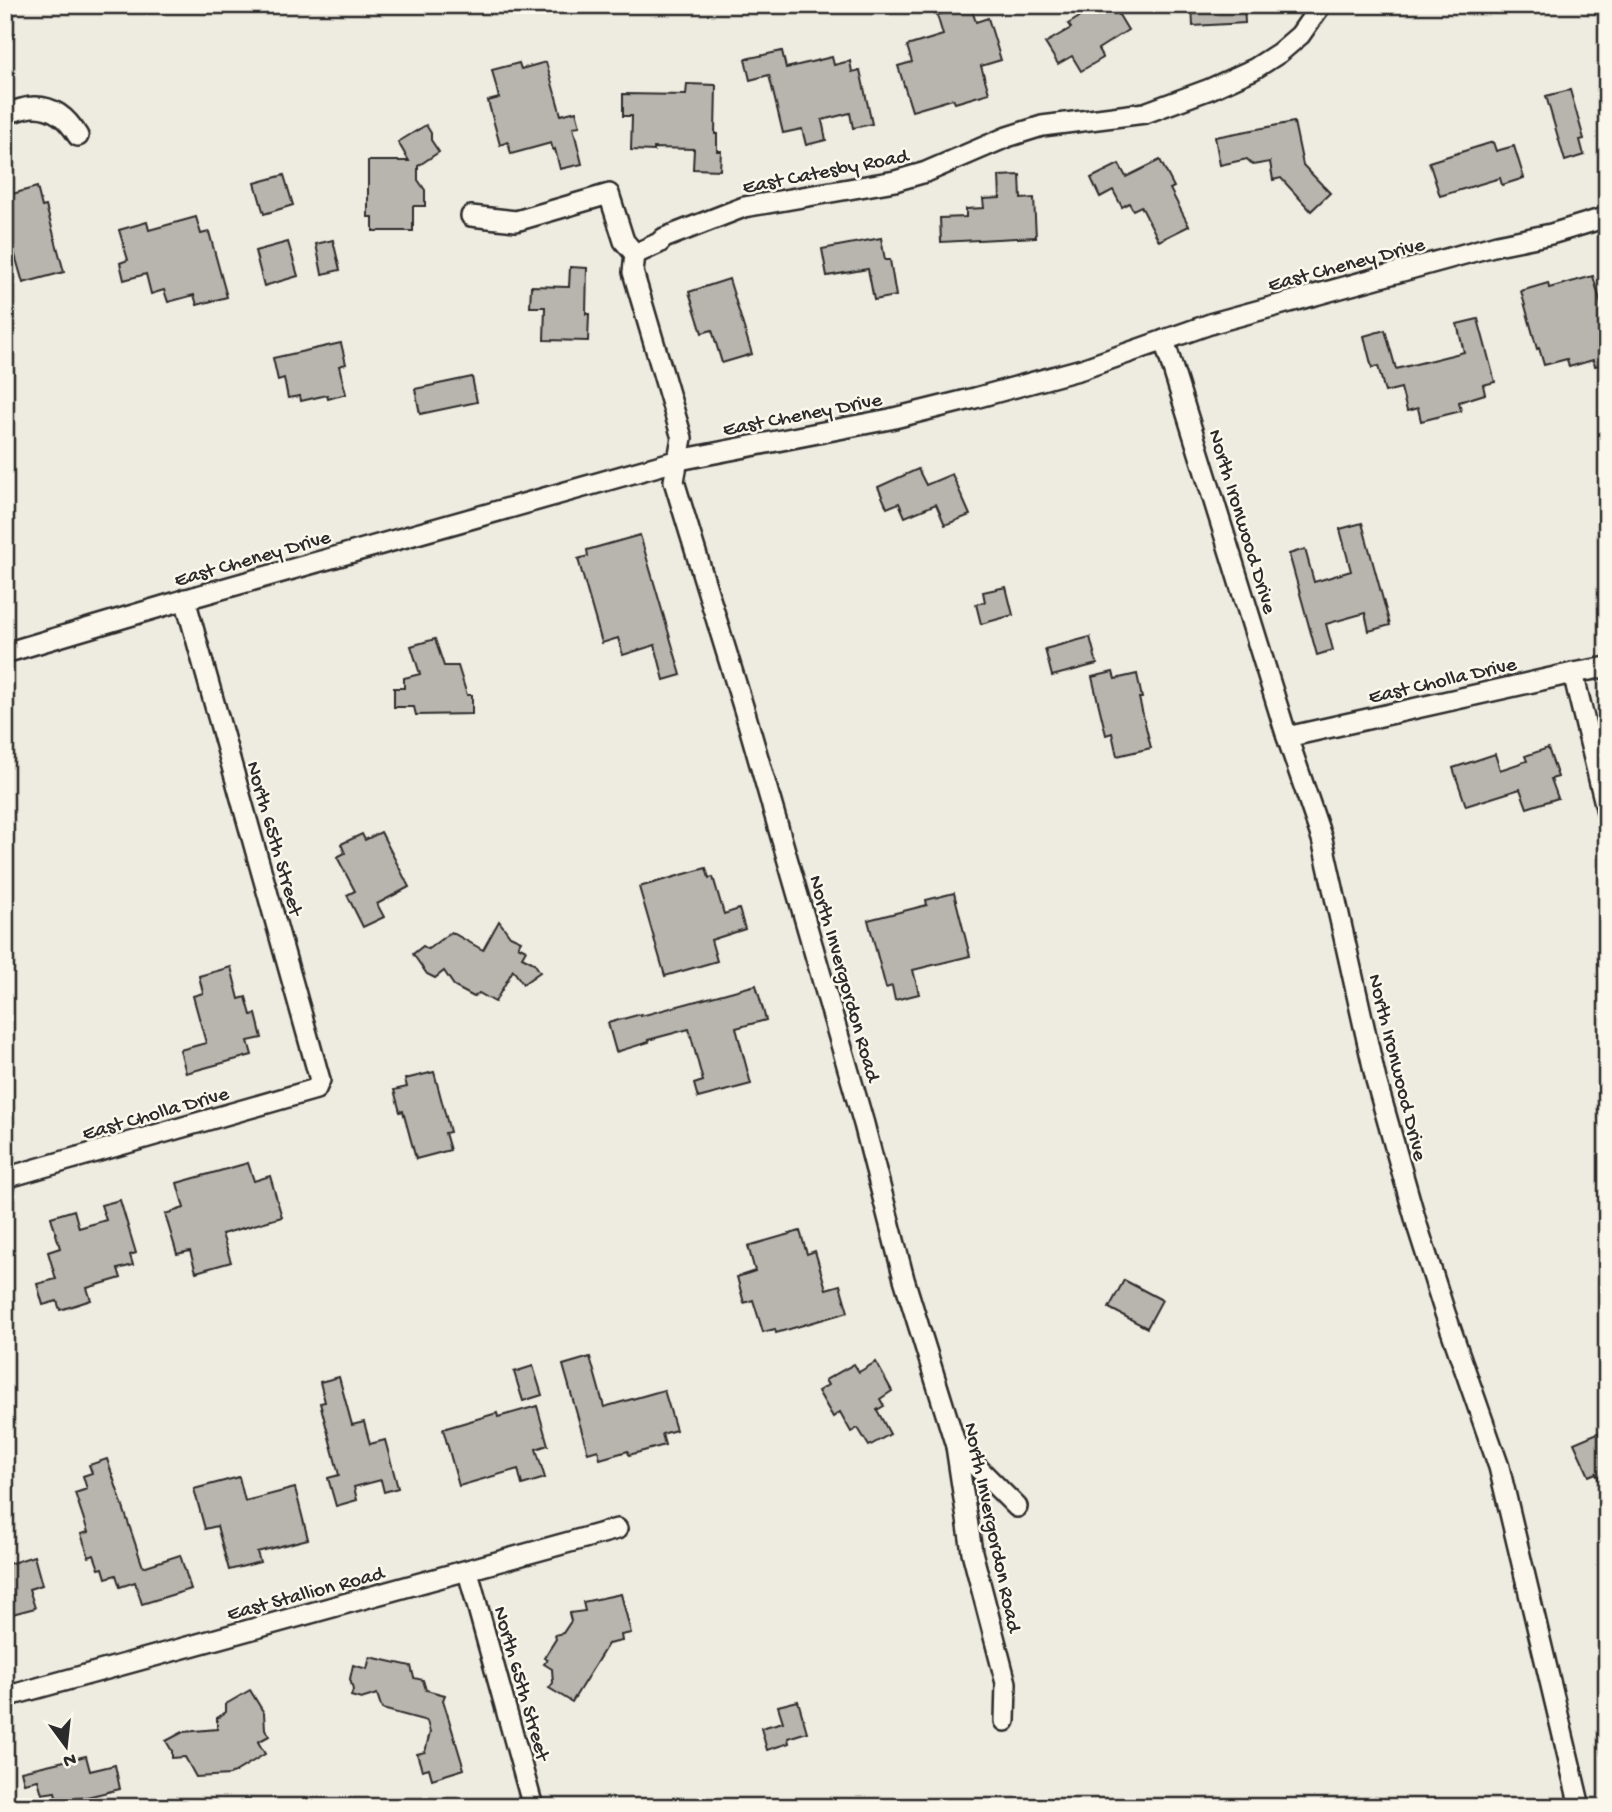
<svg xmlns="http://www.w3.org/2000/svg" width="1612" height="1812" viewBox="0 0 1612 1812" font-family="'Gochi Hand',sans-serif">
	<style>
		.building { fill: #b8b5ae; stroke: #2b2b2b; stroke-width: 2 }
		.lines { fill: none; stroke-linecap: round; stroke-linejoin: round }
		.minor-casing { stroke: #2b2b2b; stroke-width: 24 }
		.minor { stroke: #fbf7ec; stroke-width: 19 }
		.labels { text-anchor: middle; stroke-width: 5; stroke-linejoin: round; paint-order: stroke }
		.street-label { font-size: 21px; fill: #2b2b2b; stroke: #fbf7ec }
	</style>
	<rect width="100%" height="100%" fill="#eeebe0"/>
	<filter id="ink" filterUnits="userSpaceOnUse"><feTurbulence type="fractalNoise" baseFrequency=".0143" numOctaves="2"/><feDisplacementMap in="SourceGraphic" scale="14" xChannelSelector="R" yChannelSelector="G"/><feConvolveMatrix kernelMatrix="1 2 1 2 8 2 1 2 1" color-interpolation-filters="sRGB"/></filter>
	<g filter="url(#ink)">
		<g class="building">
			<polygon points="968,5 970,5 976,22 988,18 1001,60 981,66 989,93 955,103 953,99 912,111 898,66 912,62 907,46 943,35 937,15"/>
			<polygon points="1109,5 1113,5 1128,30 1098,49 1103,58 1081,71 1072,56 1058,64 1045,43 1071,28 1068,24 1096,7 1099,11"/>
			<polygon points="1192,5 1244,5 1245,23 1193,26"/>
			<polygon points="782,51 786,68 832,57 834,65 850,61 852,72 860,70 872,124 853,128 850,113 822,120 826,140 806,145 802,129 783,133 769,75 750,80 745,59"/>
			<polygon points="546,62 561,115 576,111 580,126 573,127 582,164 560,169 555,149 553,150 551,143 511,154 508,142 500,145 488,101 499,98 492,70 519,63 521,69"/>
			<polygon points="687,84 716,85 715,134 717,134 717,151 721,151 720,170 693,169 694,149 654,148 654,151 631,150 632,116 623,116 623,94 686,95"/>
			<polygon points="1570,90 1584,139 1580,140 1584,155 1565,161 1546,96"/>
			<polygon points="1294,122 1303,165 1330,193 1311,211 1281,178 1273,180 1270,162 1253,165 1247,159 1220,165 1215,137"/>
			<polygon points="426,125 431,133 431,140 439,152 418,166 418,180 425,190 425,206 413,206 413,231 373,231 373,217 368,217 368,161 409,161 398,142"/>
			<polygon points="1493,142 1496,151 1514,146 1524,178 1502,185 1500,178 1440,196 1429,162"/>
			<polygon points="1160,160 1174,187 1170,189 1189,226 1159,241 1141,206 1133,210 1129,203 1122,207 1113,190 1100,197 1091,178 1119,164 1126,177"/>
			<polygon points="284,175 293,205 264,214 255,183"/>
			<polygon points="1020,175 1021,199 1034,198 1036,237 941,242 940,218 966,217 966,209 984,208 983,199 1000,198 999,176"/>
			<polygon points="37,187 42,207 46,206 64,272 23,283 11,241 5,243 5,196"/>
			<polygon points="196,217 201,234 209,232 227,297 197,305 194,295 168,302 164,290 151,294 146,274 124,280 120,263 128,260 119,230 147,222 149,230"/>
			<polygon points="881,238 885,260 890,260 896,296 874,300 868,269 827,276 822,249"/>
			<polygon points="333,240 340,270 322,274 316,244"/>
			<polygon points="288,242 298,276 264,286 255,251"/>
			<polygon points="570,267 587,268 586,314 589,314 588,341 544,340 545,307 530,307 531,286 569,287"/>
			<polygon points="1593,276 1602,307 1607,306 1607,363 1595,366 1593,360 1569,367 1567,359 1544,365 1539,348 1537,349 1521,291 1548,283 1549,288"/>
			<polygon points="729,279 752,354 722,363 712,330 702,333 689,292"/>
			<polygon points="1478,319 1495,382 1483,385 1485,394 1459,402 1461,411 1421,421 1418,408 1407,411 1401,388 1385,392 1378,366 1372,368 1364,336 1385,330 1396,369 1464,352 1457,324"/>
			<polygon points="341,343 346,364 339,366 346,394 328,399 327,395 301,401 300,396 288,398 284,378 278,380 273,358"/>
			<polygon points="472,377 477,402 420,414 415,389"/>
			<polygon points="918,469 926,485 952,474 970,515 945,525 936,504 905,517 899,503 887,508 878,487"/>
			<polygon points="1362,523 1390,625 1369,631 1365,613 1326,624 1333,650 1317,655 1289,554 1305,549 1314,582 1351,571 1340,529"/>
			<polygon points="640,535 681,675 664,680 655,645 623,655 618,638 602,643 578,559 588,556 587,550"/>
			<polygon points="1006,587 1013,615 981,624 976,604 985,602 983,592"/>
			<polygon points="1090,637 1097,664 1052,676 1045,649"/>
			<polygon points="435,639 444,666 458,666 467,695 472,695 472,714 416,715 414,707 394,707 394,688 404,688 404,678 420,674 411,646"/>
			<polygon points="1113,672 1115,679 1137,674 1142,698 1139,698 1151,748 1117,756 1112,733 1106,735 1092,677"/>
			<polygon points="1548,748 1558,777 1551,779 1558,798 1527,808 1520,789 1466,806 1453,768 1495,754 1500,770 1527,761 1525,756"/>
			<polygon points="381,832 409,887 377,904 384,917 363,927 347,895 355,891 337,857 345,853 341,844 362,834 365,840"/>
			<polygon points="706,868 709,878 713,877 724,914 739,909 745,929 711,940 717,961 665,976 639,887"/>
			<polygon points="954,893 970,956 913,970 919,994 895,1000 892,986 886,988 868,920 927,905 926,900"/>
			<polygon points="499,921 510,936 521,941 518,946 526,950 522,957 534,963 540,972 523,984 513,970 495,1002 479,993 474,997 455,987 444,971 435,978 427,974 413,954 423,946 428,949 451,932 483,950"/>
			<polygon points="231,967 239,999 246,997 251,1015 256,1014 262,1038 248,1041 252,1055 186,1073 180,1050 206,1043 193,996 203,993 199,976"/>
			<polygon points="756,985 766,1020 736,1028 751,1084 698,1098 694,1084 703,1081 689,1029 648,1040 649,1042 616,1052 608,1023 641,1014 641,1016"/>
			<polygon points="434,1072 450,1132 445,1133 450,1150 416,1159 403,1111 400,1112 394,1090 407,1087 405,1079"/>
			<polygon points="248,1163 254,1181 270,1176 282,1217 222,1234 231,1262 196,1272 190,1251 177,1254 165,1214 184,1208 177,1183"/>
			<polygon points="120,1200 136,1253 130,1255 133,1265 118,1269 121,1278 87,1288 91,1300 60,1310 57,1301 43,1305 37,1284 56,1279 48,1252 60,1248 51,1217 74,1210 79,1228 106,1220 101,1205"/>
			<polygon points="800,1231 807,1254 815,1251 826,1289 840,1285 848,1312 776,1333 775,1329 763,1332 753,1300 744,1303 737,1277 755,1271 748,1246"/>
			<polygon points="1124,1280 1162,1300 1147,1328 1109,1308"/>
			<polygon points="590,1357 604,1407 664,1390 676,1430 662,1434 665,1445 629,1455 628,1451 600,1459 598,1450 588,1453 563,1365"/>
			<polygon points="876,1362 892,1391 880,1399 884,1406 877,1410 890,1434 869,1446 858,1428 851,1432 840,1412 833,1417 818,1391 828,1385 825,1380 854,1364 859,1372"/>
			<polygon points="533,1366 542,1395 523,1401 514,1372"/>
			<polygon points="339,1377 352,1425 364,1422 370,1444 385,1440 398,1488 384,1492 381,1480 354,1487 357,1500 336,1506 328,1478 339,1475 320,1403 325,1402 320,1382"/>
			<polygon points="537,1406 548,1445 536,1449 545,1478 522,1485 518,1469 459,1486 443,1429 497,1413 498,1417"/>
			<polygon points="1607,1429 1607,1498 1596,1473 1589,1476 1574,1443"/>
			<polygon points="107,1459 143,1567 180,1555 191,1589 142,1604 135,1582 120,1587 116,1575 106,1578 103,1568 99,1569 94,1555 89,1557 81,1534 88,1532 75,1493 87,1489 83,1476 92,1473 89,1465"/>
			<polygon points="239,1477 245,1501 295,1488 308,1539 257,1552 260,1562 229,1570 217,1526 205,1529 194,1489"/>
			<polygon points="34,1556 42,1585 29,1589 35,1608 5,1616 5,1565"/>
			<polygon points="621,1594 631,1633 621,1635 622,1641 608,1644 572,1702 549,1688 553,1683 552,1669 544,1664 547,1660 544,1658 556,1639 555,1635 563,1633 571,1621 569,1613 585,1611 583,1602"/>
			<polygon points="370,1657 411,1666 414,1678 423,1680 426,1690 445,1695 443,1700 464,1769 432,1779 429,1768 422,1770 417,1754 425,1752 430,1732 427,1721 382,1709 377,1694 361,1699 351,1696 353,1690 350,1679 353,1665 367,1669"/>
			<polygon points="250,1690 264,1713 265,1729 269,1736 258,1742 265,1754 230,1775 196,1777 185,1757 172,1758 172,1751 166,1741 183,1732 217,1729 217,1718 226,1712 226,1704"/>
			<polygon points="798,1701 807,1732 788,1738 789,1743 767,1750 761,1728 783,1722 778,1706"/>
			<polygon points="86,1756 90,1771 115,1765 120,1789 58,1804 55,1792 42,1794 38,1780 24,1783 21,1771"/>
		</g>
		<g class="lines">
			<defs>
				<g id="minor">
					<path d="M5,114c9,-2 19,-7 28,-7 21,-1 35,12 45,29"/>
					<polyline points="471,216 516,221 609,194 624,241 635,254"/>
					<polyline points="635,254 633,272 682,438 674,481 746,716 864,1124 904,1279 956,1446 972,1552 1006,1683 1005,1721"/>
					<polyline points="635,254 659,243 664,238 744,207 895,181 926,172 1007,137 1042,126 1145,113 1210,89 1254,69 1279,53 1300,35 1321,5"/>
					<polyline points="1164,340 1287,737 1322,839 1376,1080 1417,1225 1445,1313 1499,1467 1580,1807"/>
					<polyline points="5,653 197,596 679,460 890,419 975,398 1082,369 1213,323 1497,245 1551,234 1607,217"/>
					<polyline points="1573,673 1607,812"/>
					<polyline points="1287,737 1573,673 1607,667"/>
					<polyline points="5,1178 316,1089 320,1080 185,599"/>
					<polyline points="956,1446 1017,1507"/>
					<polyline points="468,1572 533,1807"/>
					<polyline points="5,1697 617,1529"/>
				</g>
			</defs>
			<use href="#minor" class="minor-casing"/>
			<use href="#minor" class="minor"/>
		</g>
	</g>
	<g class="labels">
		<g class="street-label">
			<text transform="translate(825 170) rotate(-11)" y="7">East Catesby Road</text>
			<text transform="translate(1346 263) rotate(-15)" y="7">East Cheney Drive</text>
			<text transform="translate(802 413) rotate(-11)" y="7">East Cheney Drive</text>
			<text transform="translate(1244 521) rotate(73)" y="7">North Ironwood Drive</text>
			<text transform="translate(252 557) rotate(-16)" y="7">East Cheney Drive</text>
			<text transform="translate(1442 679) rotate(-13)" y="7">East Cholla Drive</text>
			<text transform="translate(276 838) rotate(74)" y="7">North 65th Street</text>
			<text transform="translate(846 978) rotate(74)" y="7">North Invergordon Road</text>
			<text transform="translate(1399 1067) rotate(76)" y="7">North Ironwood Drive</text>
			<text transform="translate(155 1112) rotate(-16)" y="7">East Cholla Drive</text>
			<text transform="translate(994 1527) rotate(78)" y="7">North Invergordon Road</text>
			<text transform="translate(305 1592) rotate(-15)" y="7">East Stallion Road</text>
			<text transform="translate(523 1683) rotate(74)" y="7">North 65th Street</text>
		</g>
	</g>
	<rect width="1612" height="1812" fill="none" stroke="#fbf7ec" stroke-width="28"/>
	<rect x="14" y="14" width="1584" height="1784" fill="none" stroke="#2b2b2b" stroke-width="2.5" filter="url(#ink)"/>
	<g transform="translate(66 1746) rotate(165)" stroke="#fbf7ec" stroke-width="5" paint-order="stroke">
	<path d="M0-5L12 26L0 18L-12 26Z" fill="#2b2b2b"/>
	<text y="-10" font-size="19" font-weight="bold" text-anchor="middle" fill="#2b2b2b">N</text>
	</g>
</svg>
